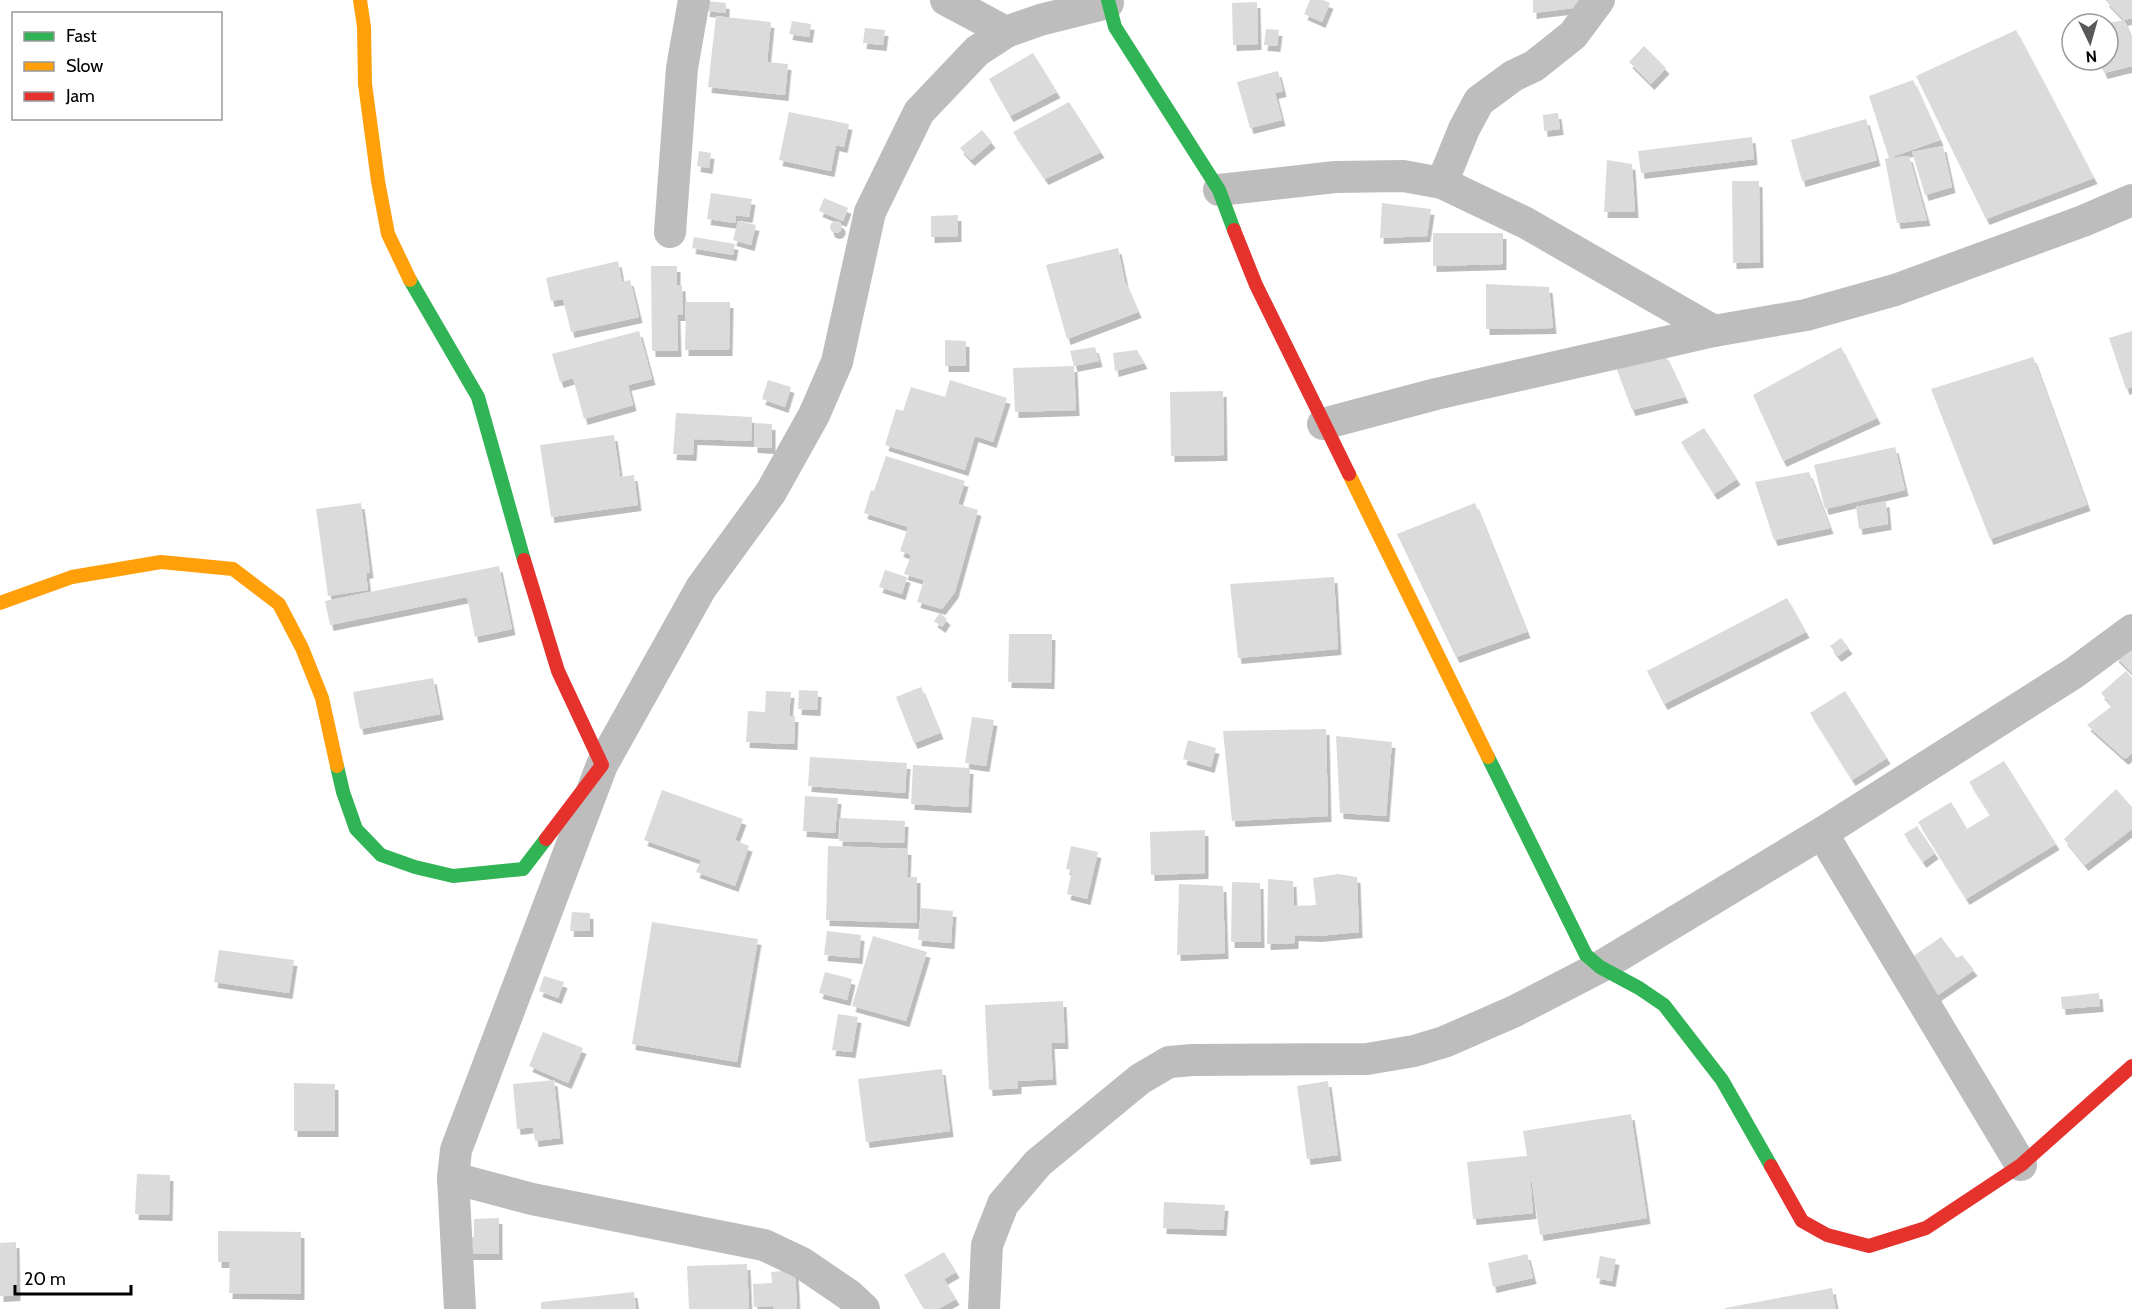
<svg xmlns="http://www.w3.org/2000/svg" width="2132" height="1309" viewBox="0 0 2132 1309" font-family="Cabin,sans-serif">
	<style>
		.building { fill: #dbdbdb; filter: url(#shadow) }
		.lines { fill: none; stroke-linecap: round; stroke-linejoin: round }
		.street { stroke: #bdbdbd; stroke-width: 32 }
		.fast { stroke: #30b455; stroke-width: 14 }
		.slow { stroke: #ff9f0a; stroke-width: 14 }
		.jam { stroke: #e5322d; stroke-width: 14 }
	</style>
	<defs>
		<filter id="shadow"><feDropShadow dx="3.5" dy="6" stdDeviation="0" flood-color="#0004"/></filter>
	</defs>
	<rect width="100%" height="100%" fill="#fff"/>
	<g class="building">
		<polygon points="1310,0 1323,0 1330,3 1322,22 1304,14"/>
		<polygon points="1533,0 1591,0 1590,6 1533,13"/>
		<polygon points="2105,0 2132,0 2132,18 2124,20"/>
		<polygon points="707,1 726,3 726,13 706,11"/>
		<polygon points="1257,2 1258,44 1233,45 1232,3"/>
		<polygon points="716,16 771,22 767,62 788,64 785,95 708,87"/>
		<polygon points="2124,20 2132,40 2132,66 2104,73 2099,60 2108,60 2108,23"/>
		<polygon points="792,21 811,24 809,37 789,34"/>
		<polygon points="865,28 885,30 883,45 863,43"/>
		<polygon points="1266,29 1279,30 1277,46 1264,45"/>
		<polygon points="2016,30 2094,178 1986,219 1916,76"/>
		<polygon points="1644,46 1666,68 1651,84 1629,62"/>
		<polygon points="1033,53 1057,92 1010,116 989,79"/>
		<polygon points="1278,71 1283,91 1275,93 1282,120 1250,128 1237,82"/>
		<polygon points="1913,80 1940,140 1889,158 1909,156 1927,220 1897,223 1885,159 1889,158 1869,96"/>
		<polygon points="1069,102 1101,152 1045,179 1013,132"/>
		<polygon points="789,112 849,124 844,147 836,145 831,171 779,160"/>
		<polygon points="1558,113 1560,129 1544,131 1543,115"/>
		<polygon points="1866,119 1877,160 1802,181 1791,140"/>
		<polygon points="982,130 992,142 971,160 960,148"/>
		<polygon points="1752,137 1754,159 1641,173 1638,151"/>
		<polygon points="1943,146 1952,187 1925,195 1912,152"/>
		<polygon points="699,151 711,153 709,168 697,166"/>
		<polygon points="1607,160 1632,164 1635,212 1604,212"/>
		<polygon points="1732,181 1759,181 1760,262 1733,263"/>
		<polygon points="711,193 752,199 749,217 736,215 735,223 707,219"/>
		<polygon points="824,198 848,208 843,221 819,211"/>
		<polygon points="1382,203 1431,209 1427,236 1380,238"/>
		<polygon points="958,215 958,236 931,237 931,216"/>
		<circle cx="836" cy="227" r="6"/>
		<polygon points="738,221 756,225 751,245 733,240"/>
		<polygon points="1433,233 1503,233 1503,264 1433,266"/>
		<polygon points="694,237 735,244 733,255 692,248"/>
		<polygon points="1118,248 1125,282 1138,312 1067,339 1046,265"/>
		<polygon points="618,261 622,282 630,280 639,317 571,332 563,299 551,301 546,278"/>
		<polygon points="651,266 677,266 677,286 682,285 683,315 677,315 678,351 652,351"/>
		<polygon points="1486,284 1549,287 1553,328 1486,329"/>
		<polygon points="686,302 730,302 729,350 685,350"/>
		<polygon points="639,331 652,379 628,385 633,405 584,419 573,378 560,382 552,354"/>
		<polygon points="2132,331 2132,387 2126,389 2109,338"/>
		<polygon points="945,340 966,341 966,366 945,366"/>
		<polygon points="1095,347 1099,361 1074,366 1070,351"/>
		<polygon points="1841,347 1877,418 1783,461 1753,395"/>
		<polygon points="1137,350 1144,363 1115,371 1113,353"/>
		<polygon points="1665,354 1685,397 1632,410 1616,367"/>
		<polygon points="2033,357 2087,505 1990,539 1931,389"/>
		<polygon points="1074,366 1076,410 1015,412 1013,368"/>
		<polygon points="768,380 791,387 785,407 762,399"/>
		<polygon points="950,380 1007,398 993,442 975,436 965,470 885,445 896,409 903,411 911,387 945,397"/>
		<polygon points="1223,391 1224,455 1171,456 1170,392"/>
		<polygon points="676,413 752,417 751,441 694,439 693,455 673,454"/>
		<polygon points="754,423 772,424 772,448 754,447"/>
		<polygon points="1704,428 1737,479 1714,494 1681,442"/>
		<polygon points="614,435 620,477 634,475 638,505 551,517 540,445"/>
		<polygon points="1895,447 1905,490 1825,509 1814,465"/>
		<polygon points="886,456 965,481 958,504 978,510 955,592 942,609 917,602 924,580 904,574 911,555 900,551 908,527 864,513 871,490 874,491"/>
		<polygon points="1809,472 1830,528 1774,540 1755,482"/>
		<polygon points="1886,501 1888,524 1859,529 1856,507"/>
		<polygon points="361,503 370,572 366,573 368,590 328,596 316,509"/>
		<polygon points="1475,503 1527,632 1456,657 1397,534"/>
		<polygon points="499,566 512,629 475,637 467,597 330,625 325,601"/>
		<polygon points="885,570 907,577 902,594 879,587"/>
		<polygon points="1334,577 1338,649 1238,658 1230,584"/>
		<polygon points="1787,598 1806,632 1664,704 1647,671"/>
		<polygon points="940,613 947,619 942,627 934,621"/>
		<polygon points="1009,634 1052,634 1051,683 1008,682"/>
		<polygon points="1841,638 1849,648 1838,656 1830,646"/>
		<polygon points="2132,642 2132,673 2115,656"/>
		<polygon points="2126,671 2132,678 2132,753 2125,759 2087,725 2112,706 2101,693"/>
		<polygon points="433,678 440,714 360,729 353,692"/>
		<polygon points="921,687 940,733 914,743 896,697"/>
		<polygon points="799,690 818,691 817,710 798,709"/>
		<polygon points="766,691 791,692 789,716 795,716 794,744 746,742 748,711 765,712"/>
		<polygon points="1845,691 1887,758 1852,780 1810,713"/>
		<polygon points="972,717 994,720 986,766 965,763"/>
		<polygon points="1326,729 1328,816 1232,821 1223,731"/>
		<polygon points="1336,736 1392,742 1386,816 1340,813"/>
		<polygon points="1188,740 1216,748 1211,767 1183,759"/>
		<polygon points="810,757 907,763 905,793 808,786"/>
		<polygon points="2004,761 2056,844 1966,899 1918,822 1951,802 1967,829 1990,815 1969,782"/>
		<polygon points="913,765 970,768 968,807 911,804"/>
		<polygon points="2116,789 2132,807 2132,829 2085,865 2064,839"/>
		<polygon points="662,790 743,819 735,840 749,846 735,886 696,872 701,860 644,840"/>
		<polygon points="805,796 838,798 835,833 803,831"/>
		<polygon points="840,818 905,821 904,843 839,841"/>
		<polygon points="1917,826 1935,853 1923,862 1904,834"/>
		<polygon points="1205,830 1205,873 1151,875 1150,832"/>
		<polygon points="828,846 908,849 907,877 917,877 917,923 826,920"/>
		<polygon points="1071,846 1098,852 1087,899 1067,894 1072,870 1066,869"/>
		<polygon points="1338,874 1357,877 1359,932 1318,936 1295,935 1295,943 1267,944 1268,879 1293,881 1294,906 1316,905 1313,878"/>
		<polygon points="1232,882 1260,883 1261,942 1231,942"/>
		<polygon points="1179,884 1223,886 1225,953 1177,955"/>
		<polygon points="921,908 953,911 951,943 918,940"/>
		<polygon points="572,912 590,913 590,931 570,931"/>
		<polygon points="652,922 758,939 737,1062 632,1044"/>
		<polygon points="827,931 861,935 859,958 824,955"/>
		<polygon points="873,936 927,952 906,1021 852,1006"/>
		<polygon points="1941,937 1957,958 1962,955 1974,970 1932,999 1905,962"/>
		<polygon points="219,950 294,960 289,993 214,982"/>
		<polygon points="825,972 852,979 847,1000 819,993"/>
		<polygon points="544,976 564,982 558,998 539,991"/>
		<polygon points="2099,993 2100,1006 2062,1009 2061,997"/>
		<polygon points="1063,1001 1065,1043 1051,1043 1053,1079 1018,1081 1018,1088 989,1090 985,1005"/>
		<polygon points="838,1014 858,1017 852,1052 832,1050"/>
		<polygon points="543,1032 583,1048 568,1083 529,1066"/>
		<polygon points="942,1069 950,1131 866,1142 858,1079"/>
		<polygon points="554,1080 560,1138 535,1141 533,1127 517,1129 513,1084"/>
		<polygon points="1328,1081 1338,1155 1307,1159 1297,1086"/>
		<polygon points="294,1083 335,1084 335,1131 294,1131"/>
		<polygon points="1631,1114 1647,1218 1540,1235 1529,1164 1533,1213 1473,1219 1467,1162 1527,1156 1523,1131"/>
		<polygon points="137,1174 170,1175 169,1215 135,1214"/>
		<polygon points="1164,1202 1225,1205 1223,1230 1163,1228"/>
		<polygon points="499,1218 499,1254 469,1254 468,1237 474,1237 474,1219"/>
		<polygon points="218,1231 301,1232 301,1294 229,1293 230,1262 218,1262"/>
		<polygon points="16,1242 17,1295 0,1296 0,1243"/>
		<polygon points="944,1252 956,1272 944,1279 956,1299 938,1309 924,1309 904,1275"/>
		<polygon points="1527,1254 1533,1278 1493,1287 1488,1263"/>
		<polygon points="1600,1256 1616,1259 1612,1281 1596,1278"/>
		<polygon points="747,1264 749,1309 689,1309 687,1266"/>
		<polygon points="795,1270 797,1309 773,1309 773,1306 754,1307 753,1284 772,1283 771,1272"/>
		<polygon points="1832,1288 1836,1309 1725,1309 1725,1308"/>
		<polygon points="634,1292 636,1309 541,1309 541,1302"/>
	</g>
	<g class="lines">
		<g class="street">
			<polyline points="946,0 1006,32"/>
			<polyline points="1442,183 1464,129 1479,101 1513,76 1534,66 1573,35 1599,0"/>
			<polyline points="1219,190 1335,177 1403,176 1442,183 1526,223 1714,331"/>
			<polyline points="670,232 682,68 694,0"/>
			<polyline points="1323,424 1436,394 1714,331 1806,315 1895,290 2083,221 2132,200"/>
			<polyline points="1822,833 2021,1165"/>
			<polyline points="453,1178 532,1199 764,1245 802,1263 849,1295 864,1309"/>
			<polyline points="460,1309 453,1178 456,1150 602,765 701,588 771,492 814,415 837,362 870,212 919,112 977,51 1006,32 1040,20 1108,3"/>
			<polyline points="984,1309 987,1245 1003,1204 1038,1163 1140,1079 1169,1062 1193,1060 1367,1059 1414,1051 1444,1042 1515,1011 1600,967 1822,833 2074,673 2132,630"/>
		</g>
		<g class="fast">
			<polyline points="1108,0 1115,27 1219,190 1234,230"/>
			<polyline points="410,280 478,397 524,560"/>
			<polyline points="1488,757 1586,955 1600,967 1639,988 1664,1005 1722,1080 1771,1166"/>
			<polyline points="337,766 343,792 356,829 381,855 415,867 453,876 523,869 546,839"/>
		</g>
		<g class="slow">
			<polyline points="360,0 364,27 365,84 378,181 388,234 410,280"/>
			<polyline points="1349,474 1488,757"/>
			<polyline points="0,603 72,577 161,562 233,569 279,604 302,648 322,698 337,766"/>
		</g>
		<g class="jam">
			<polyline points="1234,230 1256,285 1349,474"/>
			<polyline points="524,560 558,671 602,765 546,839"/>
			<polyline points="1771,1166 1802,1221 1827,1235 1869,1246 1926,1228 2021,1165 2132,1066"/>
		</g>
	</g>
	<rect x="12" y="12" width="210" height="108" fill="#ffffff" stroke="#999999" stroke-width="1.5"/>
	<rect x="24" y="32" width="30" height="9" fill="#30b455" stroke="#999999" stroke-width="1.5"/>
	<text x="66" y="42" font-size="18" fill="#000000">Fast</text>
	<rect x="24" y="62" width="30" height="9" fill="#ff9f0a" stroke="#999999" stroke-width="1.5"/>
	<text x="66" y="72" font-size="18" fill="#000000">Slow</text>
	<rect x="24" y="92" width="30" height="9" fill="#e5322d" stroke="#999999" stroke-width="1.5"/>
	<text x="66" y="102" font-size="18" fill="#000000">Jam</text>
	<g transform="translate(2090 42) rotate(175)"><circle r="28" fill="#ffffff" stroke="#999999" stroke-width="1.5"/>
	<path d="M0-4.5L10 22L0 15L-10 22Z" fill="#595959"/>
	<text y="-9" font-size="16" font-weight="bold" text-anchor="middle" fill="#000000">N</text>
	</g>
	<path d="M15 1285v9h116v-9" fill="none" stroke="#000000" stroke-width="3"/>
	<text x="24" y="1285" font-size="18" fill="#000000" stroke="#ffffff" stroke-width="4.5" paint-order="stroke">20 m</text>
</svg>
